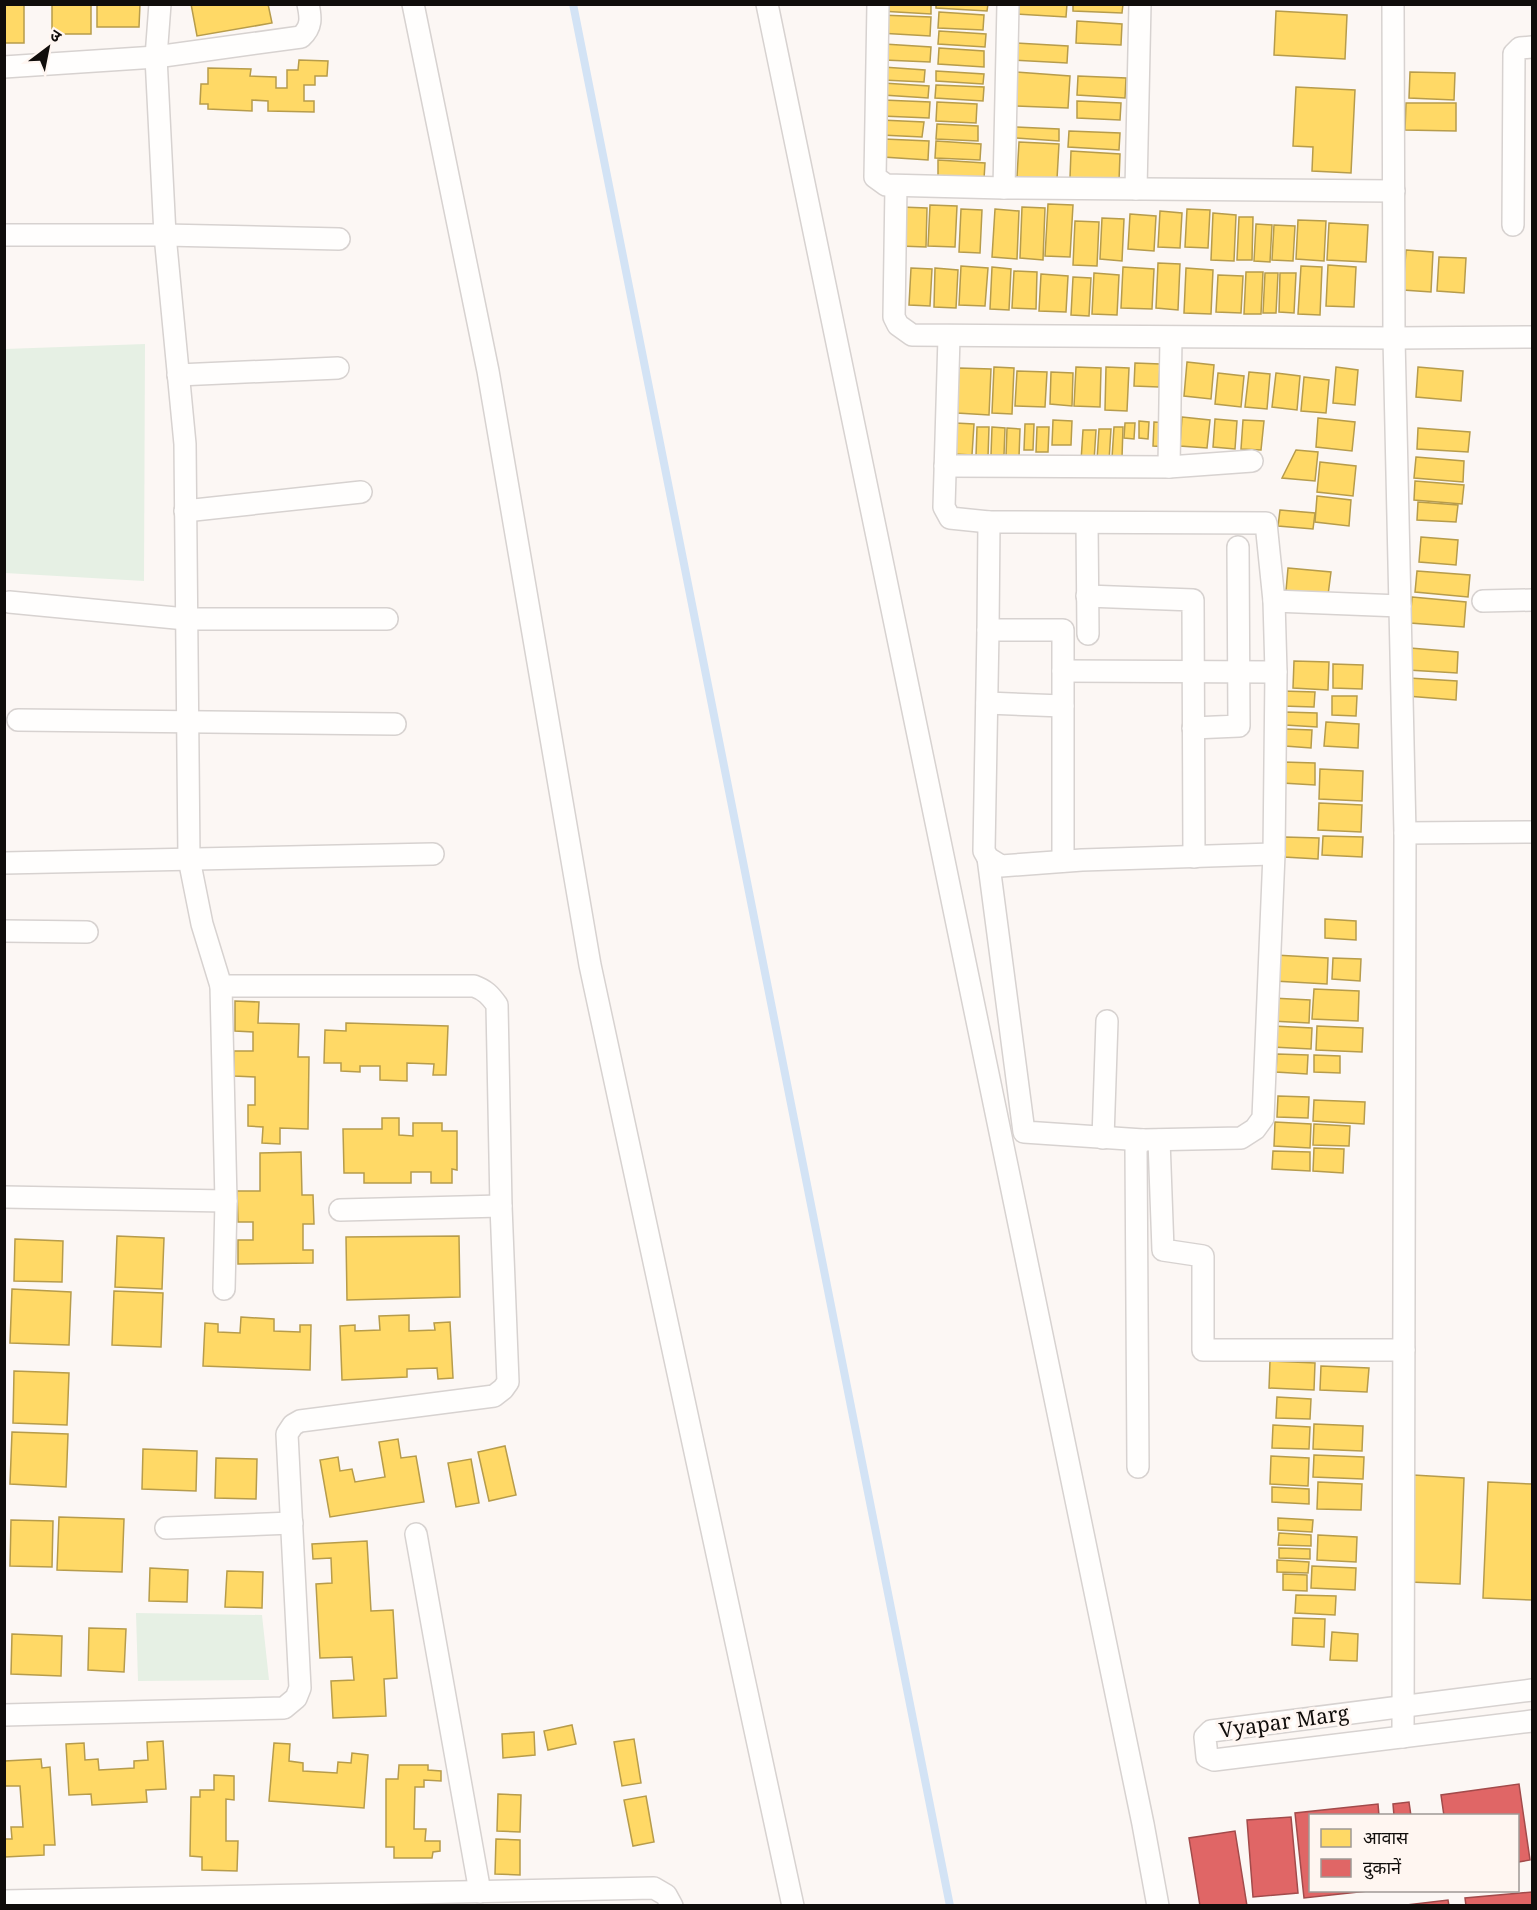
<svg xmlns="http://www.w3.org/2000/svg" width="1537" height="1910" viewBox="0 0 1537 1910" font-family="'Noto Serif','Noto Sans Devanagari',serif">
	<style>
		.green { fill: #e6f0e4 }
		.homes { fill: #ffd966; stroke: #b79c4b; stroke-width: 1.5 }
		.shops { fill: #e06666; stroke: #a24b4b; stroke-width: 1.5 }
		.lines { fill: none; stroke-linecap: round; stroke-linejoin: round }
		.stream { stroke: #d3e3f5; stroke-width: 8 }
		.minor-casing { stroke: #d7d2d0; stroke-width: 24 }
		.minor { stroke: #fffefd; stroke-width: 21 }
		.labels { text-anchor: middle; stroke-width: 6; stroke-linejoin: round; paint-order: stroke }
		.street-label { font-size: 21px; fill: #100d0b; stroke: #fff6f1 }
	</style>
	<rect width="100%" height="100%" fill="#fcf7f4"/>
	<g class="green">
		<polygon points="145,344 144,581 5,573 5,349"/>
		<polygon points="136,1613 262,1615 269,1680 138,1681"/>
	</g>
	<g class="homes">
		<rect x="4" y="4" width="20" height="39"/>
		<rect x="52" y="4" width="39" height="30"/>
		<polygon points="97,4 140,4 139,27 97,27"/>
		<polygon points="191,4 268,4 272,23 197,36"/>
		<polygon points="880,4 931,4 931,14 880,11"/>
		<polygon points="936,4 988,4 987,11 936,8"/>
		<polygon points="1016,4 1067,4 1066,17 1016,14"/>
		<polygon points="1073,4 1123,4 1122,13 1073,11"/>
		<polygon points="1276,11 1347,15 1345,59 1274,55"/>
		<polygon points="939,12 984,15 983,30 938,28"/>
		<polygon points="880,15 931,17 930,36 879,33"/>
		<polygon points="1077,21 1122,24 1121,45 1076,43"/>
		<polygon points="939,31 986,34 985,47 938,44"/>
		<polygon points="1014,43 1068,46 1067,63 1013,60"/>
		<polygon points="884,44 931,47 930,62 884,60"/>
		<polygon points="939,48 984,51 984,67 938,64"/>
		<polygon points="299,60 328,61 327,76 315,76 315,85 304,85 304,101 314,101 314,112 268,111 268,101 252,100 252,111 208,109 208,104 200,104 201,84 208,84 208,68 251,69 250,76 276,77 276,88 287,88 287,70 298,70"/>
		<polygon points="883,67 925,70 924,82 883,80"/>
		<polygon points="936,71 984,74 983,84 936,81"/>
		<polygon points="1015,72 1070,76 1068,108 1013,106"/>
		<polygon points="1410,72 1455,73 1454,100 1409,98"/>
		<polygon points="1078,76 1126,78 1125,98 1077,95"/>
		<polygon points="883,83 929,86 928,98 883,95"/>
		<polygon points="936,85 984,87 983,101 935,98"/>
		<polygon points="1296,87 1355,90 1351,173 1312,171 1313,147 1293,146"/>
		<polygon points="883,100 930,102 929,118 882,116"/>
		<polygon points="1077,101 1121,103 1120,120 1077,118"/>
		<polygon points="937,102 977,104 976,123 936,121"/>
		<polygon points="1406,103 1456,103 1456,131 1405,130"/>
		<polygon points="881,120 924,122 922,137 881,135"/>
		<polygon points="937,124 978,126 978,141 936,139"/>
		<polygon points="1015,127 1059,129 1059,141 1015,138"/>
		<polygon points="1069,131 1120,133 1119,150 1068,147"/>
		<polygon points="884,139 929,141 928,160 883,157"/>
		<polygon points="936,141 981,144 980,160 935,158"/>
		<polygon points="1019,142 1059,144 1057,179 1017,177"/>
		<polygon points="1071,151 1120,154 1119,181 1070,178"/>
		<polygon points="938,160 985,163 984,179 938,177"/>
		<polygon points="1048,204 1073,205 1070,257 1045,256"/>
		<polygon points="930,205 957,206 955,247 928,246"/>
		<polygon points="901,207 927,208 926,247 900,246"/>
		<polygon points="1022,207 1045,208 1043,260 1020,258"/>
		<polygon points="961,209 982,210 980,253 959,252"/>
		<polygon points="995,209 1019,211 1017,259 992,257"/>
		<polygon points="1187,209 1210,210 1208,248 1185,247"/>
		<polygon points="1160,211 1182,213 1180,248 1158,247"/>
		<polygon points="1213,213 1236,215 1234,261 1211,260"/>
		<polygon points="1130,214 1156,216 1154,251 1128,249"/>
		<polygon points="1239,217 1253,217 1252,260 1237,260"/>
		<polygon points="1102,218 1124,219 1122,261 1100,259"/>
		<polygon points="1298,220 1326,221 1324,261 1296,259"/>
		<polygon points="1075,221 1099,222 1097,266 1073,265"/>
		<polygon points="1329,223 1368,225 1366,262 1327,260"/>
		<polygon points="1256,224 1272,225 1270,262 1254,261"/>
		<polygon points="1274,225 1295,226 1293,261 1272,260"/>
		<polygon points="1406,250 1433,252 1431,292 1403,290"/>
		<polygon points="1439,257 1466,258 1464,293 1437,291"/>
		<polygon points="1158,263 1180,264 1178,310 1156,308"/>
		<polygon points="1328,265 1356,267 1354,307 1326,306"/>
		<polygon points="961,266 988,268 985,306 959,305"/>
		<polygon points="1301,266 1322,267 1320,315 1298,314"/>
		<polygon points="992,267 1011,269 1009,310 990,309"/>
		<polygon points="1123,267 1154,269 1152,309 1121,308"/>
		<polygon points="911,268 932,269 930,306 909,305"/>
		<polygon points="935,268 958,270 956,308 934,307"/>
		<polygon points="1186,268 1213,270 1211,314 1184,313"/>
		<polygon points="1014,271 1037,272 1036,309 1012,308"/>
		<polygon points="1246,272 1263,272 1261,314 1244,314"/>
		<polygon points="1094,273 1119,275 1117,315 1092,314"/>
		<polygon points="1265,273 1278,273 1276,313 1263,313"/>
		<polygon points="1280,273 1296,273 1294,313 1279,312"/>
		<polygon points="1041,274 1068,276 1066,312 1039,311"/>
		<polygon points="1218,275 1243,276 1241,313 1216,312"/>
		<polygon points="1073,277 1091,278 1089,316 1071,315"/>
		<polygon points="1187,362 1214,365 1211,399 1184,396"/>
		<polygon points="1135,363 1160,364 1159,387 1134,386"/>
		<polygon points="994,367 1014,368 1012,414 992,413"/>
		<polygon points="1076,367 1101,368 1100,407 1074,406"/>
		<polygon points="1106,367 1129,368 1127,411 1105,410"/>
		<polygon points="1336,367 1358,370 1355,405 1333,403"/>
		<polygon points="1418,367 1463,371 1461,401 1416,397"/>
		<polygon points="959,368 991,369 989,415 957,413"/>
		<polygon points="1017,371 1047,372 1045,407 1015,406"/>
		<polygon points="1051,372 1073,373 1072,406 1050,404"/>
		<polygon points="1249,372 1270,374 1267,409 1245,407"/>
		<polygon points="1218,373 1244,376 1241,407 1215,404"/>
		<polygon points="1276,373 1300,376 1297,410 1272,407"/>
		<polygon points="1304,377 1329,380 1326,413 1301,411"/>
		<polygon points="1182,417 1210,420 1207,448 1180,446"/>
		<polygon points="1318,418 1355,422 1352,451 1316,447"/>
		<polygon points="1215,419 1237,421 1235,449 1213,447"/>
		<polygon points="1053,420 1072,421 1071,445 1052,445"/>
		<polygon points="1243,420 1264,421 1261,450 1241,449"/>
		<polygon points="1139,421 1149,422 1148,439 1139,438"/>
		<polygon points="1154,422 1168,423 1168,447 1153,446"/>
		<polygon points="955,423 974,424 972,455 954,454"/>
		<polygon points="1125,423 1135,423 1134,439 1124,438"/>
		<polygon points="1025,424 1034,424 1033,450 1024,450"/>
		<polygon points="977,427 989,427 988,457 976,456"/>
		<polygon points="992,427 1005,428 1004,455 991,455"/>
		<polygon points="1037,427 1049,427 1048,452 1036,452"/>
		<polygon points="1114,427 1123,427 1122,458 1112,458"/>
		<polygon points="1007,428 1020,429 1019,457 1006,456"/>
		<polygon points="1418,428 1470,432 1468,452 1417,449"/>
		<polygon points="1099,429 1111,429 1109,461 1097,460"/>
		<polygon points="1083,430 1096,430 1094,461 1081,461"/>
		<polygon points="1296,450 1318,452 1315,481 1282,478"/>
		<polygon points="1416,457 1464,461 1463,482 1414,478"/>
		<polygon points="1320,462 1356,466 1353,496 1317,492"/>
		<polygon points="1415,481 1464,485 1462,504 1414,500"/>
		<polygon points="1317,496 1351,500 1349,526 1315,522"/>
		<polygon points="1418,502 1458,505 1456,522 1417,520"/>
		<polygon points="1280,510 1315,513 1313,529 1278,526"/>
		<polygon points="1421,537 1458,540 1456,565 1419,562"/>
		<polygon points="1288,568 1331,572 1328,595 1286,591"/>
		<polygon points="1417,571 1470,575 1468,597 1415,592"/>
		<polygon points="1412,597 1466,602 1464,627 1410,623"/>
		<polygon points="1410,648 1458,652 1457,673 1408,670"/>
		<polygon points="1294,661 1329,662 1328,690 1293,688"/>
		<polygon points="1333,664 1363,665 1362,689 1333,688"/>
		<polygon points="1409,678 1457,681 1456,700 1407,696"/>
		<polygon points="1282,691 1315,692 1314,707 1282,706"/>
		<polygon points="1332,696 1357,696 1356,716 1332,715"/>
		<polygon points="1285,712 1317,713 1317,727 1285,725"/>
		<polygon points="1326,722 1359,724 1358,748 1324,746"/>
		<polygon points="1286,729 1312,730 1311,748 1285,746"/>
		<polygon points="1283,762 1315,763 1315,785 1282,783"/>
		<polygon points="1320,769 1363,771 1362,801 1319,799"/>
		<polygon points="1319,803 1362,805 1361,832 1318,830"/>
		<polygon points="1323,836 1363,837 1362,857 1322,855"/>
		<polygon points="1285,837 1319,838 1318,859 1284,857"/>
		<polygon points="1325,919 1356,921 1356,940 1325,938"/>
		<polygon points="1275,955 1328,958 1327,984 1274,981"/>
		<polygon points="1333,958 1361,959 1360,981 1332,979"/>
		<polygon points="1314,989 1359,991 1358,1021 1312,1019"/>
		<polygon points="1272,998 1310,1000 1309,1023 1271,1021"/>
		<polygon points="235,1001 259,1002 258,1023 299,1024 298,1057 309,1057 308,1129 280,1128 280,1144 262,1143 263,1127 248,1126 248,1105 255,1105 255,1077 234,1076 234,1051 253,1051 253,1032 235,1031"/>
		<polygon points="346,1023 448,1026 446,1075 433,1075 434,1064 407,1063 407,1081 380,1080 380,1066 360,1066 360,1072 341,1071 341,1063 324,1063 325,1030 346,1031"/>
		<polygon points="1273,1026 1312,1028 1311,1049 1272,1047"/>
		<polygon points="1317,1026 1363,1028 1362,1052 1316,1050"/>
		<polygon points="1277,1054 1308,1055 1307,1074 1276,1072"/>
		<polygon points="1314,1055 1340,1056 1340,1073 1314,1072"/>
		<polygon points="1278,1096 1309,1097 1308,1118 1277,1117"/>
		<polygon points="1314,1100 1365,1102 1364,1124 1313,1121"/>
		<polygon points="382,1118 399,1118 399,1135 413,1136 413,1123 442,1123 442,1131 457,1131 457,1170 452,1169 452,1183 431,1183 431,1172 411,1172 411,1183 364,1183 364,1173 344,1173 343,1129 382,1129"/>
		<polygon points="1275,1122 1311,1124 1310,1148 1274,1146"/>
		<polygon points="1314,1124 1350,1126 1349,1146 1313,1145"/>
		<polygon points="1314,1148 1344,1149 1343,1173 1313,1171"/>
		<polygon points="1273,1151 1310,1152 1310,1171 1272,1169"/>
		<polygon points="301,1152 302,1195 313,1195 314,1224 303,1224 303,1250 313,1250 313,1263 238,1264 238,1240 253,1240 253,1222 238,1222 237,1191 260,1191 260,1153"/>
		<polygon points="117,1236 164,1238 162,1289 115,1287"/>
		<polygon points="459,1236 460,1297 347,1300 346,1237"/>
		<polygon points="15,1239 63,1241 62,1282 14,1281"/>
		<polygon points="12,1289 71,1292 69,1345 10,1343"/>
		<polygon points="114,1291 163,1293 161,1347 112,1345"/>
		<polygon points="409,1315 409,1331 435,1330 434,1323 450,1322 453,1378 438,1379 437,1368 407,1369 407,1377 342,1380 340,1326 355,1325 355,1331 380,1330 379,1316"/>
		<polygon points="241,1317 274,1319 274,1331 300,1332 300,1325 311,1325 310,1370 203,1366 205,1323 218,1324 218,1332 240,1333"/>
		<polygon points="1270,1361 1315,1363 1314,1390 1269,1388"/>
		<polygon points="1321,1366 1369,1368 1367,1392 1320,1390"/>
		<polygon points="14,1371 69,1373 67,1425 13,1423"/>
		<polygon points="1277,1397 1311,1399 1310,1419 1276,1418"/>
		<polygon points="1314,1424 1363,1426 1362,1451 1313,1449"/>
		<polygon points="1273,1425 1310,1427 1309,1449 1272,1448"/>
		<polygon points="12,1432 68,1434 66,1487 10,1484"/>
		<polygon points="398,1439 401,1458 416,1456 424,1502 330,1517 320,1460 338,1457 340,1471 352,1469 355,1482 385,1477 379,1442"/>
		<polygon points="505,1446 516,1495 489,1501 478,1452"/>
		<polygon points="143,1449 197,1451 196,1491 142,1489"/>
		<polygon points="1314,1455 1364,1457 1363,1479 1313,1477"/>
		<polygon points="1271,1456 1309,1458 1308,1486 1270,1484"/>
		<polygon points="216,1458 257,1459 256,1499 215,1498"/>
		<polygon points="471,1459 479,1503 456,1507 448,1463"/>
		<polygon points="1413,1475 1464,1478 1460,1584 1409,1582"/>
		<polygon points="1318,1482 1362,1484 1361,1510 1317,1509"/>
		<polygon points="1488,1482 1532,1484 1532,1600 1483,1598"/>
		<polygon points="1272,1487 1309,1489 1309,1504 1272,1502"/>
		<polygon points="59,1517 124,1519 122,1572 57,1570"/>
		<polygon points="1278,1518 1313,1520 1312,1532 1278,1530"/>
		<polygon points="11,1520 53,1521 52,1567 10,1566"/>
		<polygon points="1279,1533 1311,1535 1311,1546 1278,1545"/>
		<polygon points="1318,1535 1357,1537 1356,1562 1317,1560"/>
		<polygon points="367,1541 371,1611 393,1610 397,1678 384,1679 386,1716 333,1718 331,1681 354,1680 352,1657 320,1658 316,1584 332,1583 331,1558 313,1559 312,1544"/>
		<polygon points="1279,1548 1310,1549 1310,1559 1279,1558"/>
		<polygon points="1277,1560 1309,1562 1308,1573 1277,1572"/>
		<polygon points="1312,1566 1356,1568 1355,1590 1311,1588"/>
		<polygon points="150,1568 188,1570 187,1602 149,1601"/>
		<polygon points="227,1571 263,1572 262,1608 225,1607"/>
		<polygon points="1283,1574 1307,1575 1307,1591 1283,1590"/>
		<polygon points="1296,1595 1336,1596 1335,1615 1295,1613"/>
		<polygon points="1293,1618 1325,1619 1324,1647 1292,1645"/>
		<polygon points="89,1628 126,1629 124,1672 88,1670"/>
		<polygon points="1332,1632 1358,1634 1357,1661 1330,1660"/>
		<polygon points="12,1634 62,1636 61,1676 11,1674"/>
		<polygon points="572,1725 576,1744 548,1750 544,1731"/>
		<polygon points="534,1732 535,1755 503,1758 502,1734"/>
		<polygon points="634,1739 641,1783 622,1786 614,1742"/>
		<polygon points="163,1741 166,1789 146,1790 147,1802 92,1805 91,1794 69,1795 66,1744 84,1743 85,1760 98,1759 99,1770 134,1768 134,1761 148,1760 147,1742"/>
		<polygon points="274,1743 290,1744 289,1761 303,1763 303,1771 337,1773 338,1762 351,1763 352,1753 368,1755 364,1808 269,1801"/>
		<polygon points="41,1759 42,1768 50,1767 55,1845 44,1845 44,1855 5,1857 4,1839 12,1839 11,1827 23,1827 20,1786 4,1786 5,1761"/>
		<polygon points="399,1765 428,1765 428,1770 441,1771 441,1781 424,1780 424,1787 415,1787 414,1829 426,1829 425,1841 440,1841 440,1851 433,1852 432,1858 394,1858 394,1847 386,1847 386,1779 398,1779"/>
		<polygon points="214,1775 234,1776 234,1800 226,1799 226,1841 238,1841 237,1871 202,1870 202,1857 190,1856 191,1797 200,1797 200,1790 214,1790"/>
		<polygon points="498,1794 521,1795 520,1832 497,1831"/>
		<polygon points="646,1796 654,1842 633,1846 624,1800"/>
		<polygon points="496,1839 520,1840 520,1875 495,1874"/>
	</g>
	<g class="shops">
		<polygon points="1519,1784 1530,1860 1518,1862 1518,1816 1444,1816 1441,1795"/>
		<polygon points="1409,1802 1411,1816 1394,1816 1393,1804"/>
		<polygon points="1378,1804 1379,1816 1310,1816 1310,1890 1377,1890 1304,1898 1295,1813"/>
		<polygon points="1291,1817 1298,1893 1253,1897 1247,1820"/>
		<polygon points="1235,1831 1247,1906 1200,1906 1189,1838"/>
		<polygon points="1532,1892 1532,1906 1466,1906 1465,1898"/>
		<polygon points="1448,1900 1449,1906 1398,1906"/>
	</g>
	<g class="lines">
		<polyline class="stream" points="573,4 950,1906"/>
		<defs>
			<g id="minor">
				<polyline points="413,4 488,371 590,965 793,1906"/>
				<polyline points="767,4 1143,1824 1158,1906"/>
				<polyline points="878,4 875,177 886,185 1004,188 1394,191"/>
				<polyline points="1393,4 1394,338 1405,833 1403,1737"/>
				<path d="M4,67l152,-10 145,-20c11,-10 10,-19 7,-33"/>
				<polyline points="896,186 894,317 898,325 912,335 1394,338 1532,337"/>
				<polyline points="1004,188 1008,4"/>
				<polyline points="1136,189 1140,4"/>
				<polyline points="1513,225 1514,54 1520,48 1532,47"/>
				<polyline points="4,235 165,235 339,239"/>
				<polyline points="949,337 944,507 950,518 989,522 1266,523 1274,601 1276,672 1274,854 1263,1118 1255,1129 1241,1138 1143,1140 1136,1147 1138,1467"/>
				<polyline points="178,375 338,368"/>
				<polyline points="945,466 1169,467 1252,461"/>
				<polyline points="1169,467 1171,338"/>
				<polyline points="185,511 361,492"/>
				<polyline points="989,522 988,630 1063,630 1063,861"/>
				<polyline points="1087,523 1088,634"/>
				<polyline points="1087,596 1193,600 1194,857"/>
				<polyline points="1274,601 1400,606"/>
				<polyline points="1483,601 1532,600"/>
				<polyline points="9,602 186,619 387,619"/>
				<polyline points="988,630 984,851 988,858 1001,866 1082,860 1274,854"/>
				<polyline points="1063,671 1276,672"/>
				<polyline points="987,703 1063,706"/>
				<polyline points="18,720 395,724"/>
				<polyline points="1193,728 1239,726 1238,547"/>
				<polyline points="1405,833 1532,832"/>
				<polyline points="988,858 1024,1132 1143,1140"/>
				<polyline points="4,863 433,854"/>
				<polyline points="4,931 87,932"/>
				<polyline points="221,986 226,1201 224,1289"/>
				<polyline points="1103,1138 1107,1021"/>
				<polyline points="1159,1140 1163,1250 1203,1256 1203,1350 1404,1350"/>
				<polyline points="4,1197 226,1201"/>
				<polyline points="340,1210 501,1206"/>
				<polyline points="166,1528 292,1523"/>
				<polyline points="416,1534 480,1892"/>
				<polyline points="1532,1690 1211,1731 1205,1737 1207,1757 1214,1760 1532,1721"/>
				<path d="M4,1715l280,-7 12,-10 4,-10 -13,-254 6,-9 7,-4 194,-25 9,-7 5,-7 -7,-176 -4,-201c-7,-10 -12,-15 -23,-19h-253l-19,-62 -13,-65 -4,-415 -20,-209 -9,-178 4,-53"/>
				<polyline points="4,1901 654,1888 666,1895 672,1906"/>
			</g>
		</defs>
		<use href="#minor" class="minor-casing"/>
		<use href="#minor" class="minor"/>
	</g>
	<g class="labels">
		<g class="street-label">
			<text transform="translate(1284 1722) rotate(-8)" y="7">Vyapar Marg</text>
		</g>
	</g>
	<rect width="1537" height="1910" fill="none" stroke="#100d0b" stroke-width="12"/>
	<rect x="1309" y="1814" width="210" height="78" fill="#fff6f1" stroke="#9f9995" stroke-width="1.5"/>
	<rect x="1321" y="1829" width="30" height="18" fill="#ffd966" stroke="#9f9995" stroke-width="1.5"/>
	<text x="1363" y="1844" font-size="18" fill="#100d0b">आवास</text>
	<rect x="1321" y="1859" width="30" height="18" fill="#e06666" stroke="#9f9995" stroke-width="1.5"/>
	<text x="1363" y="1874" font-size="18" fill="#100d0b">दुकानें</text>
	<g transform="translate(48 48) rotate(32)" stroke="#fff6f1" stroke-width="4.5" paint-order="stroke">
	<path d="M0-4.5L10 22L0 15L-10 22Z" fill="#100d0b"/>
	<text y="-9" font-size="16" font-weight="bold" text-anchor="middle" fill="#100d0b">उ</text>
	</g>
</svg>
